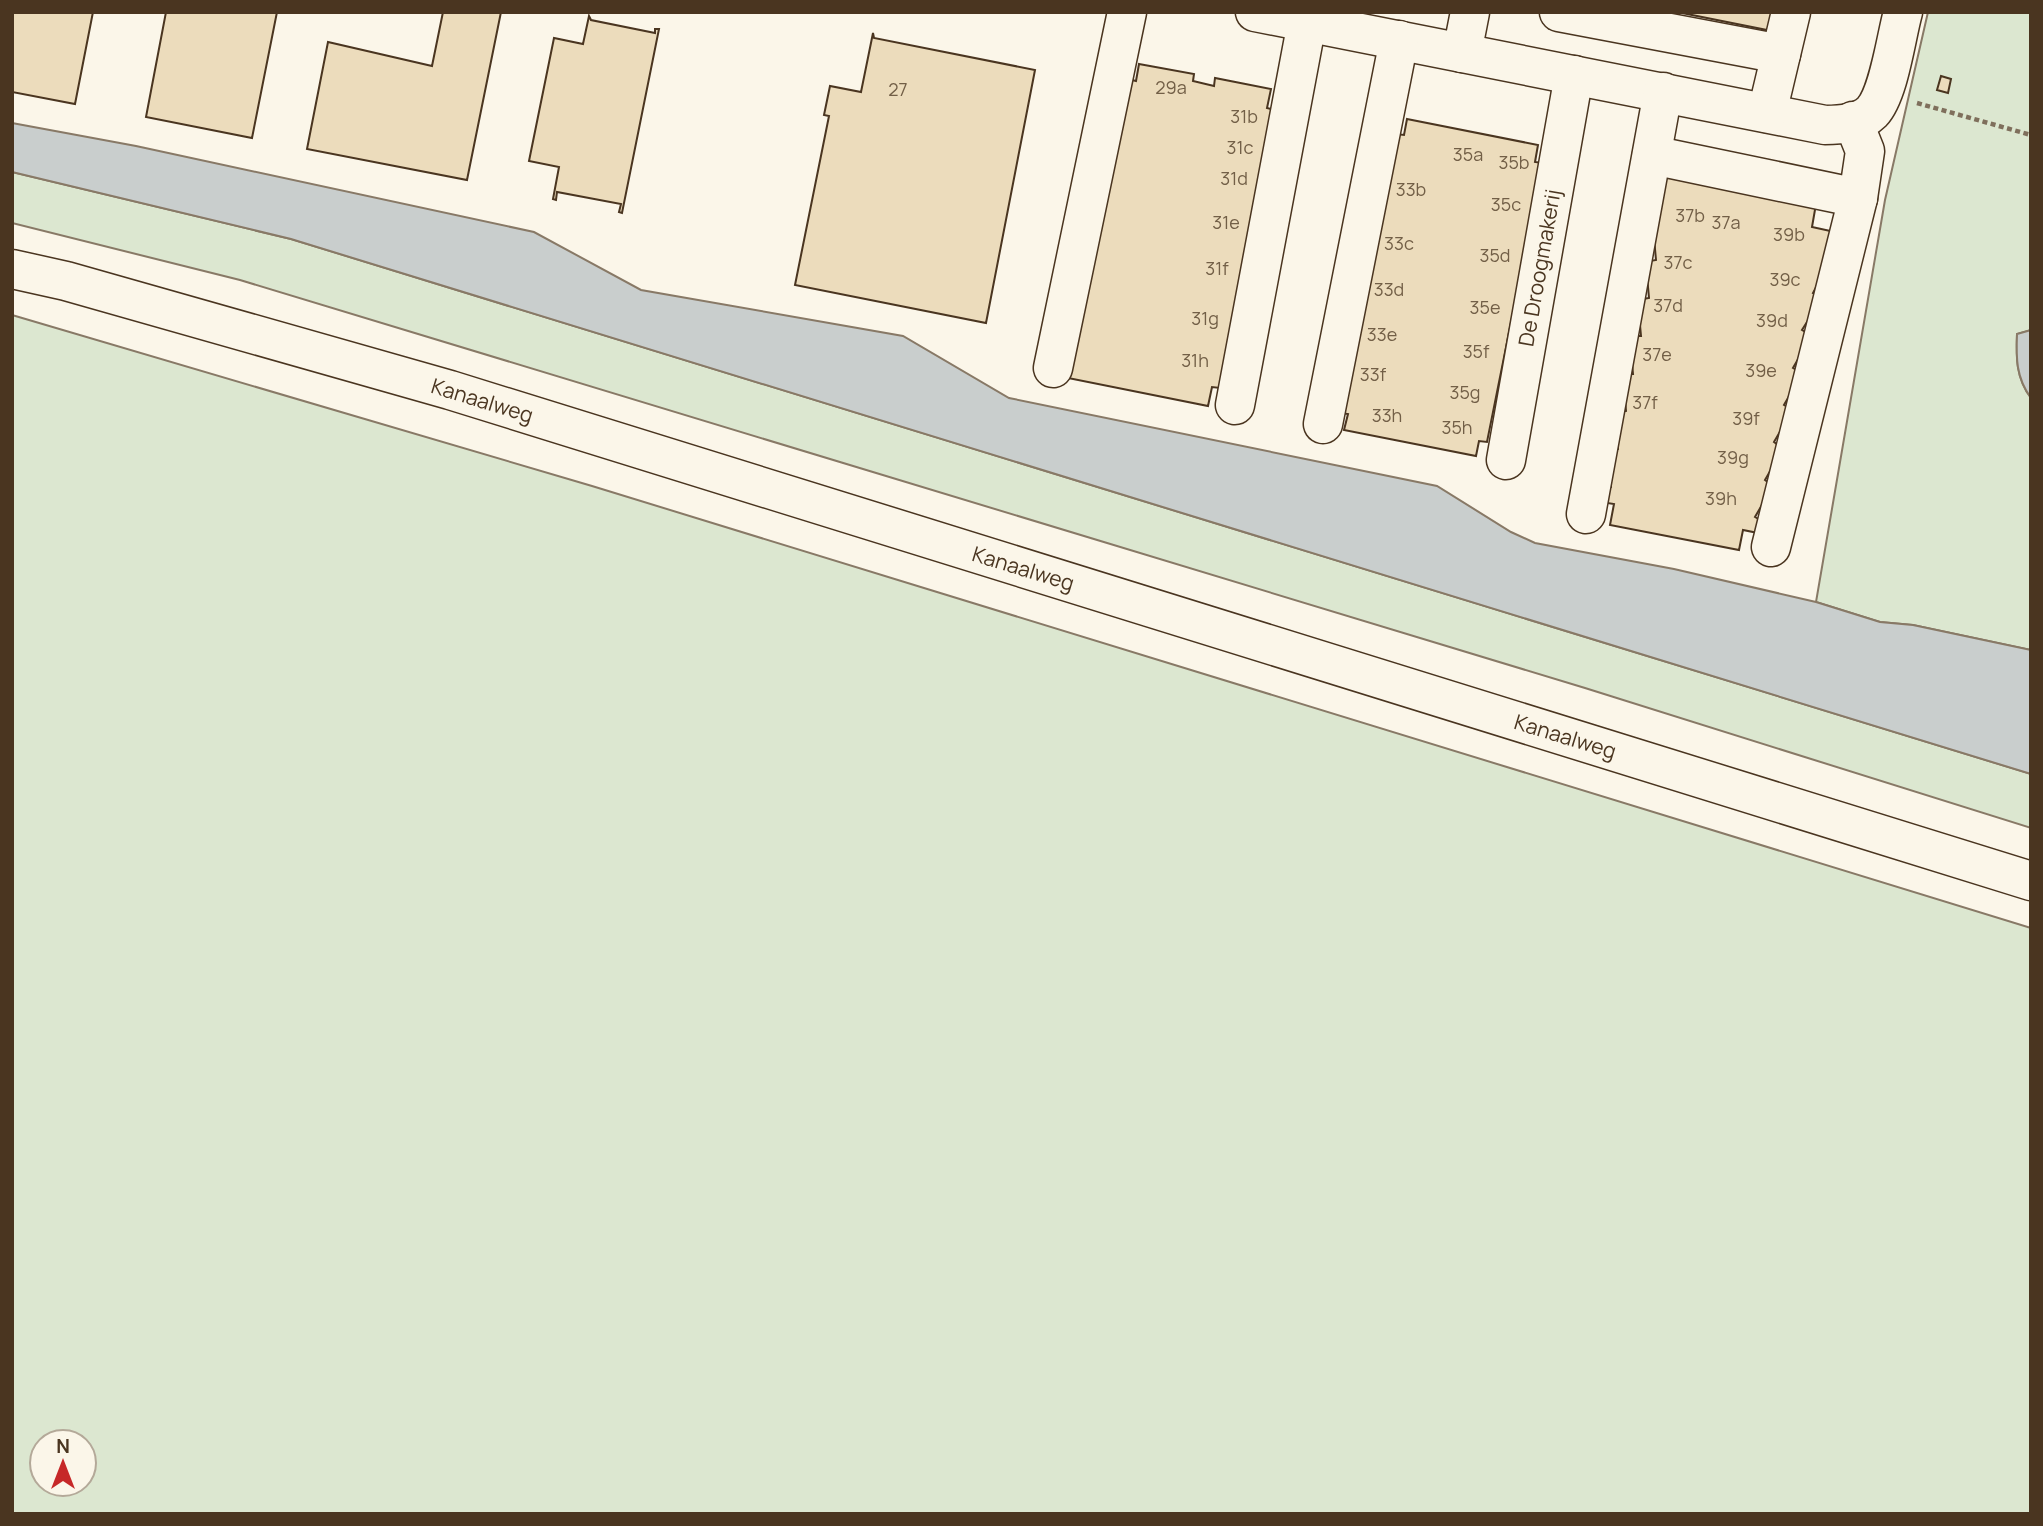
<svg xmlns="http://www.w3.org/2000/svg" width="2043" height="1526" viewBox="0 0 2043 1526" font-family="Manrope,sans-serif">
	<style>
		.green { fill: #dce7d0; stroke: #887966; stroke-width: 2; fill-rule: evenodd }
		.water { fill: #c9cecd; stroke: #887966; stroke-width: 2 }
		.building { fill: #ecdcbc; stroke: #4a3520; stroke-width: 2 }
		.lines { fill: none; stroke-linecap: round; stroke-linejoin: round }
		.minor-casing { stroke: #4a3520; stroke-width: 41 }
		.path { stroke: #7f6f5c; stroke-width: 4.5; stroke-dasharray: 5 3.5; stroke-linecap: butt }
		.minor { stroke: #fbf6e9; stroke-width: 38 }
		.labels { text-anchor: middle; stroke-width: 5; stroke-linejoin: round; paint-order: stroke }
		.number-label { font-size: 18px; fill: #725f47 }
		.street-label { font-size: 21px; fill: #4a3520; stroke: #fbf6e9 }
	</style>
	<rect width="100%" height="100%" fill="#fbf6e9"/>
	<g class="green">
		<path d="M1928,12h103v318l-14,4c-1,24 -1,44 14,64v252l-118,-25 -33,-3 -64,-20 69,-402z"/>
		<polygon points="12,172 291,239 2031,774 2031,828 1585,688 240,280 12,223"/>
		<path d="M12,315l580,171 1439,442v586h-2019zM84,1442v42h-42v-42z"/>
	</g>
	<g class="water">
		<polygon points="12,123 136,146 534,232 641,290 903,336 1009,398 1437,486 1511,532 1535,543 1674,569 1816,602 1880,622 1913,625 2031,650 2031,774 291,239 12,172"/>
		<path d="M2031,330v68c-15,-20 -15,-40 -14,-64z"/>
	</g>
	<g class="building">
		<polygon points="12,12 93,12 75,104 12,92"/>
		<polygon points="166,12 277,12 252,138 146,117"/>
		<polygon points="443,12 501,12 467,180 307,149 328,42 432,66"/>
		<polygon points="1677,12 1775,12 1772,31"/>
		<polygon points="589,16 591,20 655,33 655,29 659,29 622,213 619,212 621,204 557,192 556,200 553,199 559,167 529,161 554,38 583,44"/>
		<polygon points="873,33 874,38 1035,70 986,323 795,285 829,116 824,115 830,86 861,92"/>
		<polygon points="1139,64 1194,74 1193,81 1214,86 1215,78 1271,89 1267,108 1275,110 1220,388 1212,387 1208,406 1068,378 1128,79 1136,81"/>
		<polygon points="1941,76 1951,79 1948,93 1937,90"/>
		<polygon points="1407,119 1538,145 1535,162 1543,163 1487,442 1479,441 1476,456 1344,430 1348,414 1340,413 1396,134 1404,135"/>
		<polygon points="1666,174 1816,204 1812,227 1835,232 1823,274 1813,293 1819,296 1814,311 1802,330 1807,333 1804,349 1793,368 1798,371 1795,386 1784,405 1789,408 1784,425 1774,442 1778,445 1776,461 1765,480 1769,483 1766,498 1755,517 1760,520 1758,533 1743,530 1739,550 1610,525 1614,504 1601,502 1605,488 1611,487 1609,465 1613,450 1618,449 1617,427 1620,412 1626,411 1624,389 1627,374 1633,374 1631,352 1635,336 1641,336 1639,314 1643,299 1649,298 1647,276 1650,261 1656,260 1654,238"/>
	</g>
	<g class="lines">
		<defs>
			<g id="minor">
				<path d="M1255,12l570,113c15,0 35,-1 47,-13 17,-18 24,-75 31,-100"/>
				<polyline points="1559,12 1781,54"/>
				<polyline points="1462,53 1470,12"/>
				<polyline points="1767,113 1791,12"/>
				<polyline points="1652,155 1858,198"/>
				<polyline points="12,269 66,281 450,390 2031,881"/>
				<polyline points="1053,368 1127,12"/>
				<polyline points="1235,405 1307,22"/>
				<polyline points="1323,424 1399,40"/>
				<polyline points="1506,460 1574,75"/>
				<polyline points="1586,514 1663,92"/>
				<polyline points="1771,547 1858,198 1865,151 1853,121"/>
			</g>
		</defs>
		<use href="#minor" class="minor-casing"/>
		<polyline class="path" points="1917,103 2031,135"/>
		<use href="#minor" class="minor"/>
	</g>
	<g class="labels">
		<g class="number-label">
			<text x="1171" y="94">29a</text>
			<text x="898" y="96">27</text>
			<text x="1244" y="123">31b</text>
			<text x="1240" y="154">31c</text>
			<text x="1468" y="161">35a</text>
			<text x="1514" y="169">35b</text>
			<text x="1234" y="185">31d</text>
			<text x="1411" y="196">33b</text>
			<text x="1506" y="211">35c</text>
			<text x="1690" y="222">37b</text>
			<text x="1226" y="229">31e</text>
			<text x="1726" y="229">37a</text>
			<text x="1789" y="241">39b</text>
			<text x="1399" y="250">33c</text>
			<text x="1495" y="262">35d</text>
			<text x="1678" y="269">37c</text>
			<text x="1217" y="275">31f</text>
			<text x="1785" y="286">39c</text>
			<text x="1389" y="296">33d</text>
			<text x="1668" y="312">37d</text>
			<text x="1485" y="314">35e</text>
			<text x="1205" y="325">31g</text>
			<text x="1772" y="327">39d</text>
			<text x="1382" y="341">33e</text>
			<text x="1476" y="358">35f</text>
			<text x="1657" y="361">37e</text>
			<text x="1195" y="367">31h</text>
			<text x="1761" y="377">39e</text>
			<text x="1373" y="381">33f</text>
			<text x="1465" y="399">35g</text>
			<text x="1645" y="409">37f</text>
			<text x="1387" y="422">33h</text>
			<text x="1746" y="425">39f</text>
			<text x="1457" y="434">35h</text>
			<text x="1733" y="464">39g</text>
			<text x="1721" y="505">39h</text>
		</g>
		<g class="street-label">
			<text transform="translate(1540 268) rotate(-80)" y="7">De Droogmakerij</text>
			<text transform="translate(482 401) rotate(17)" y="7">Kanaalweg</text>
			<text transform="translate(1023 569) rotate(17)" y="7">Kanaalweg</text>
			<text transform="translate(1565 737) rotate(17)" y="7">Kanaalweg</text>
		</g>
	</g>
	<rect width="2043" height="1526" fill="none" stroke="#4a3520" stroke-width="28"/>
	<g transform="translate(63 1463)"><circle r="33" fill="#fbf6e9" stroke="#b4a999" stroke-width="2"/>
	<path d="M0-5L12 26L0 18L-12 26Z" fill="#c62828"/>
	<text y="-10" font-size="19" font-weight="bold" text-anchor="middle" fill="#4a3520">N</text>
	</g>
</svg>
